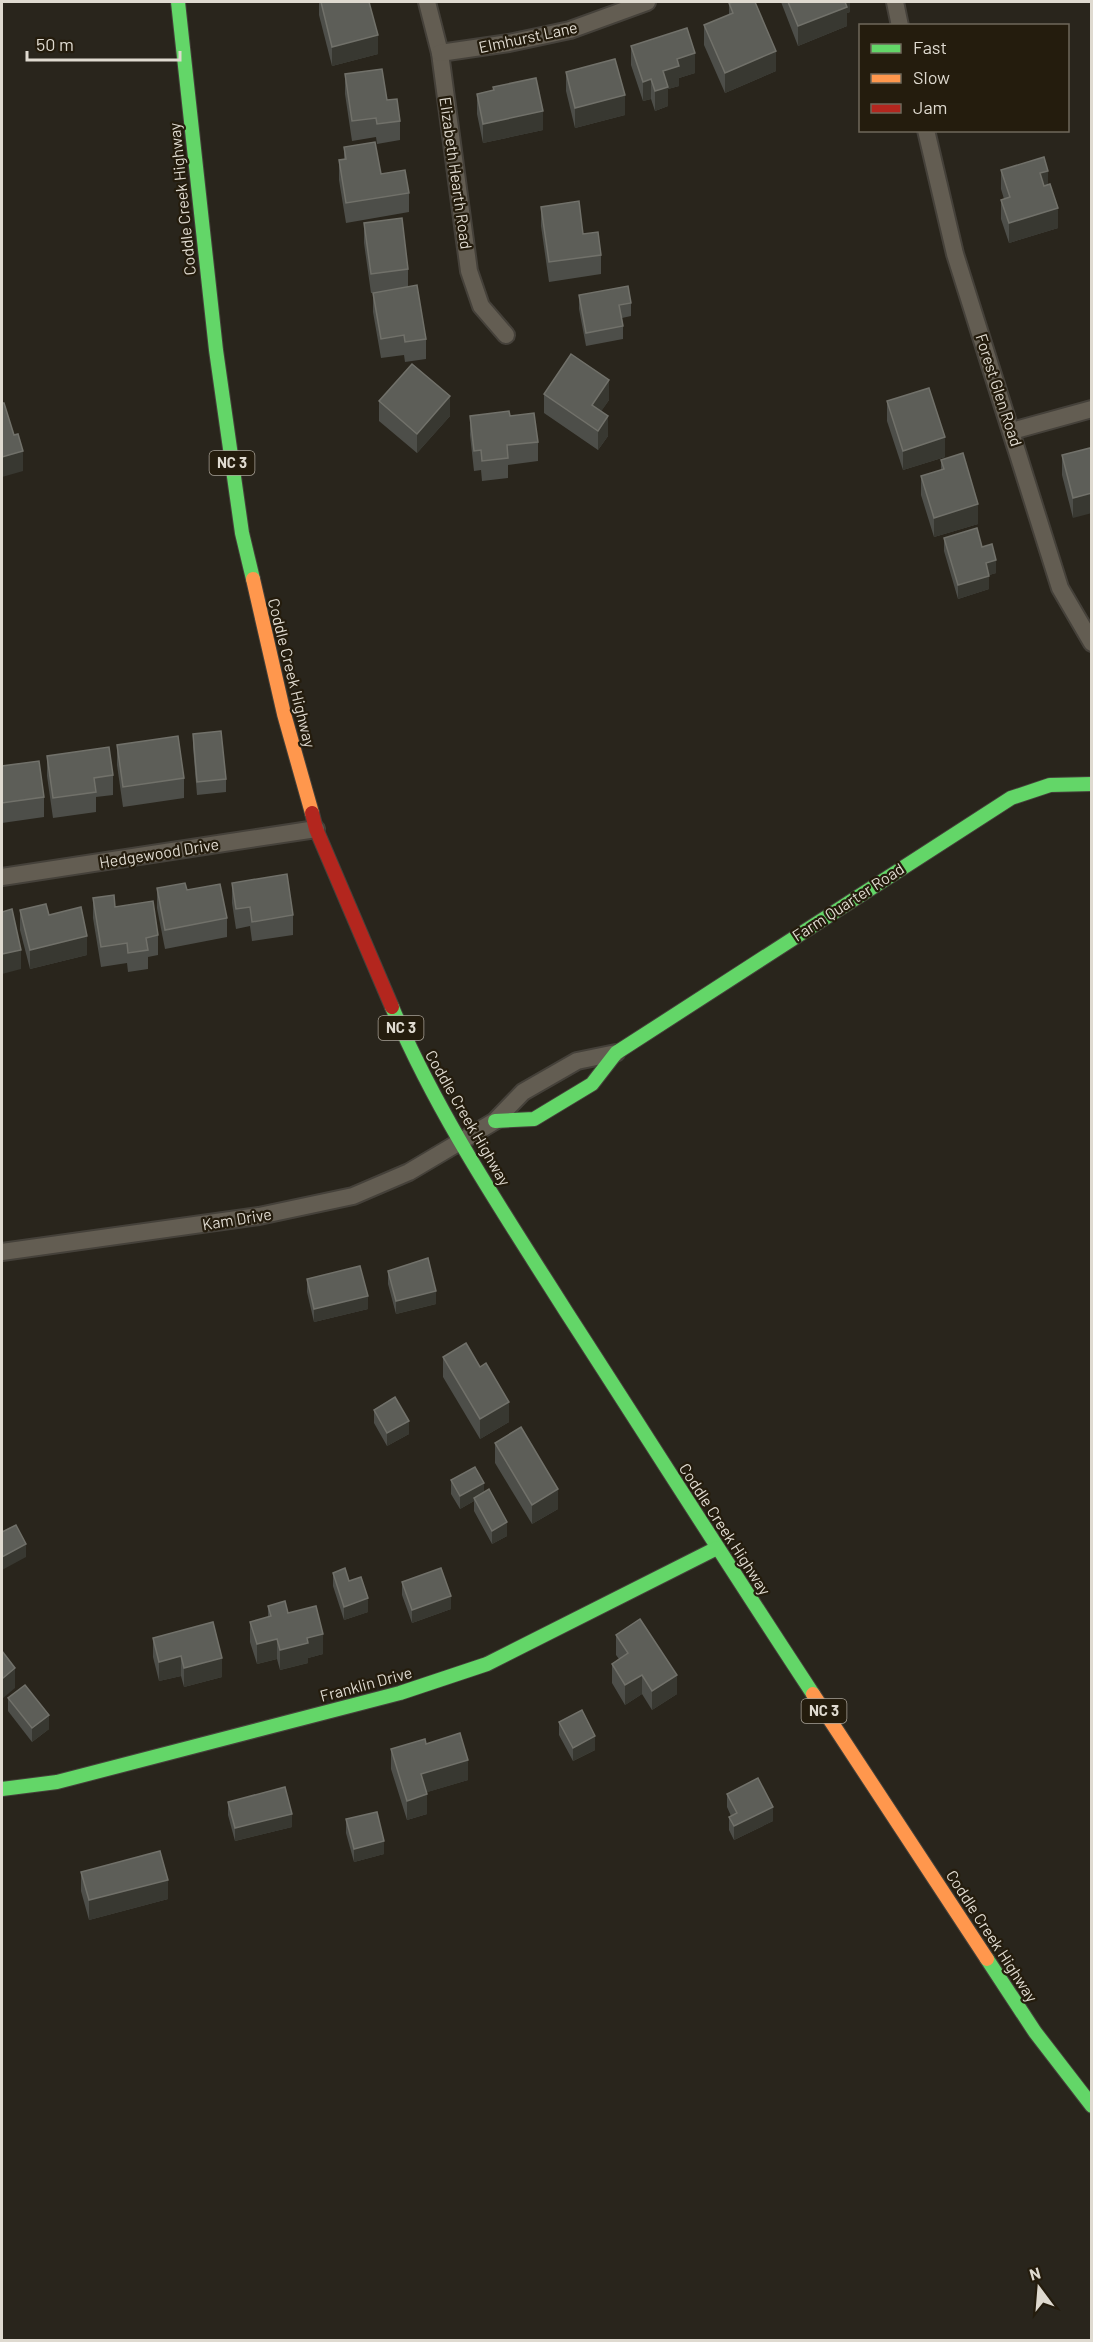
<svg xmlns="http://www.w3.org/2000/svg" width="1093" height="2342" viewBox="0 0 1093 2342" font-family="Barlow,sans-serif">
	<style>
		.lines { fill: none; stroke-linecap: round; stroke-linejoin: round }
		.street-casing { stroke: #45413a; stroke-width: 20 }
		.fast-casing { stroke: #45413a; stroke-width: 16 }
		.slow-casing { stroke: #45413a; stroke-width: 16 }
		.jam-casing { stroke: #45413a; stroke-width: 16 }
		.street { stroke: #635d52; stroke-width: 16 }
		.fast { stroke: #63d668; stroke-width: 14 }
		.slow { stroke: #ff974d; stroke-width: 14 }
		.jam { stroke: #b3261e; stroke-width: 14 }
		.wall { fill: #4d4e49 }
		.shaded-wall { fill: #383831 }
		.building { fill: #5d5e58; stroke: #71716a; stroke-width: 1.5 }
		.labels { text-anchor: middle; stroke-width: 4.5; stroke-linejoin: round; paint-order: stroke }
		.shield { fill: #241c0d; stroke: #a7a196; stroke-width: 1.5 }
		.shield-label { font-size: 15px; font-weight: bold; fill: #dfdad0 }
		.street-label { font-size: 16px; fill: #dfdad0; stroke: #241c0d }
	</style>
	<rect width="100%" height="100%" fill="#29251c"/>
	<g class="lines">
		<defs>
			<g id="street">
				<polyline points="427,2 440,53 469,271 481,306 506,335"/>
				<polyline points="895,2 900,26"/>
				<polyline points="440,53 509,43 570,30 647,2"/>
				<polyline points="926,130 955,254 1060,588 1092,643"/>
				<polyline points="1012,431 1092,409"/>
				<polyline points="2,877 316,829"/>
				<polyline points="2,1252 259,1216 353,1196 409,1172 495,1121 523,1092 577,1061 616,1053"/>
			</g>
			<g id="fast">
				<polyline points="178,2 216,350 242,533 253,579"/>
				<path d="M392,1007c46,109 112,206 175,306 82,127 163,255 246,381"/>
				<polyline points="495,1121 534,1119 592,1084 616,1053 1011,798 1050,785 1092,784"/>
				<polyline points="2,1789 57,1782 400,1693 487,1664 717,1548"/>
				<polyline points="987,1959 1035,2032 1092,2106"/>
			</g>
			<g id="slow">
				<polyline points="253,579 284,714 312,813"/>
				<polyline points="813,1694 987,1959"/>
			</g>
			<polyline id="jam" points="312,813 316,829 392,1007"/>
		</defs>
		<use href="#street" class="street-casing"/>
		<use href="#fast" class="fast-casing"/>
		<use href="#slow" class="slow-casing"/>
		<use href="#jam" class="jam-casing"/>
		<use href="#street" class="street"/>
		<use href="#fast" class="fast"/>
		<use href="#slow" class="slow"/>
		<use href="#jam" class="jam"/>
	</g>
	<g class="wall">
		<polygon points="319,2 369,2 378,54 332,66 319,15"/>
		<polygon points="781,2 850,2 850,12 847,13 847,26 798,46"/>
		<polygon points="729,3 776,71 725,93 704,45 704,25 729,15"/>
		<polygon points="631,46 695,73 679,78 679,86 668,89 668,106 655,111 651,99 643,101 631,65"/>
		<polygon points="566,72 625,115 575,128 566,91"/>
		<polygon points="345,74 387,100 400,121 400,140 377,144 376,137 352,141 345,94"/>
		<polygon points="493,87 543,130 483,143 477,114 477,94 493,90"/>
		<polygon points="344,147 381,174 409,193 409,212 346,223 339,180 339,160 344,159"/>
		<polygon points="1001,170 1048,185 1058,228 1009,243 1001,219 1001,200 1004,199 1001,189"/>
		<polygon points="541,207 583,234 601,255 601,274 549,282 541,226"/>
		<polygon points="364,223 408,269 408,287 426,339 426,359 405,362 404,355 381,358 373,312 373,293 371,293 364,243"/>
		<polygon points="579,295 631,303 631,316 622,318 623,326 623,339 586,346 579,309"/>
		<polygon points="544,394 609,400 601,411 608,436 598,450 544,413"/>
		<polygon points="379,401 450,416 417,453 379,421"/>
		<polygon points="887,401 945,457 903,470 887,421"/>
		<polygon points="470,416 510,416 538,442 538,461 508,465 508,478 482,481 481,470 474,471 470,435"/>
		<polygon points="1090,448 1073,518 1062,475 1062,455"/>
		<polygon points="941,460 978,524 934,537 921,495 921,476 941,470"/>
		<polygon points="944,538 982,547 996,573 989,575 989,589 958,599 944,551"/>
		<polygon points="193,734 226,779 226,792 197,795 193,747"/>
		<polygon points="117,745 184,778 184,798 123,807 117,765"/>
		<polygon points="47,756 113,775 113,795 96,797 96,812 53,818 47,776"/>
		<polygon points="2,766 44,797 44,817 2,823"/>
		<polygon points="232,883 293,915 293,935 252,941 250,926 236,929 232,903"/>
		<polygon points="157,888 187,890 227,918 227,937 165,949 157,908"/>
		<polygon points="93,898 115,907 158,935 158,955 148,957 148,969 128,972 127,963 101,967 93,918"/>
		<polygon points="20,910 49,915 87,955 30,969 20,930"/>
		<polygon points="388,1271 436,1304 396,1314 388,1284"/>
		<polygon points="307,1279 368,1309 314,1322 307,1292"/>
		<polygon points="443,1357 480,1367 509,1422 480,1439 443,1377"/>
		<polygon points="374,1410 409,1434 387,1446 374,1423"/>
		<polygon points="495,1443 558,1509 532,1524 495,1463"/>
		<polygon points="451,1480 484,1492 507,1536 492,1544 474,1511 474,1501 460,1509 451,1494"/>
		<polygon points="333,1573 349,1581 368,1612 344,1620 333,1586"/>
		<polygon points="402,1582 451,1609 412,1623 402,1595"/>
		<polygon points="268,1606 288,1613 323,1654 308,1658 308,1663 280,1670 277,1659 257,1664 250,1642 250,1622 268,1617"/>
		<polygon points="616,1635 677,1694 652,1710 642,1694 625,1705 612,1683 612,1664 619,1659 616,1655"/>
		<polygon points="153,1638 222,1677 184,1687 181,1676 159,1681 153,1657"/>
		<polygon points="8,1698 49,1729 32,1742 8,1711"/>
		<polygon points="559,1722 595,1750 573,1761 559,1735"/>
		<polygon points="426,1744 468,1780 427,1792 427,1814 407,1820 391,1769 391,1749"/>
		<polygon points="727,1794 773,1821 734,1840 729,1830 729,1817 731,1816 727,1807"/>
		<polygon points="228,1802 292,1827 235,1841 228,1815"/>
		<polygon points="346,1819 384,1854 354,1862 346,1833"/>
		<polygon points="81,1872 168,1899 89,1920 81,1891"/>
	</g>
	<g class="shaded-wall">
		<polygon points="843,2 850,2 850,12 847,13 847,26 798,46 798,26"/>
		<polygon points="378,35 378,54 332,66 332,47"/>
		<polygon points="776,51 776,71 725,93 725,73"/>
		<polygon points="695,53 695,73 679,78 679,86 668,89 668,106 655,111 655,91 663,71 677,59"/>
		<polygon points="651,79 651,99 643,101 643,82"/>
		<polygon points="625,95 625,115 575,128 575,108"/>
		<polygon points="543,111 543,130 483,143 483,124"/>
		<polygon points="1048,171 1048,191 1040,193 1040,173"/>
		<polygon points="1058,208 1058,228 1009,243 1009,223"/>
		<polygon points="609,380 609,400 592,425 592,405"/>
		<polygon points="450,396 450,416 417,453 417,434"/>
		<polygon points="608,416 608,436 598,450 598,431"/>
		<polygon points="945,437 945,457 903,470 903,451"/>
		<polygon points="23,451 23,471 2,477 2,457"/>
		<polygon points="1092,493 1092,513 1073,518 1073,498"/>
		<polygon points="978,504 978,524 934,537 934,518"/>
		<polygon points="996,560 996,573 986,576 986,563"/>
		<polygon points="989,576 989,589 958,599 958,585"/>
		<polygon points="87,936 87,955 30,969 30,950"/>
		<polygon points="21,950 21,969 2,974 2,954"/>
		<polygon points="436,1291 436,1304 396,1314 396,1301"/>
		<polygon points="368,1296 368,1309 314,1322 314,1309"/>
		<polygon points="509,1402 509,1422 480,1439 480,1419"/>
		<polygon points="409,1421 409,1434 387,1446 387,1433"/>
		<polygon points="484,1483 484,1496 474,1498 474,1501 460,1509 460,1496"/>
		<polygon points="558,1489 558,1509 532,1524 532,1505"/>
		<polygon points="507,1522 507,1536 492,1544 492,1531"/>
		<polygon points="26,1544 26,1557 2,1570 2,1557"/>
		<polygon points="451,1596 451,1609 412,1623 412,1610"/>
		<polygon points="368,1598 368,1612 344,1620 344,1607"/>
		<polygon points="323,1634 323,1654 308,1658 308,1663 280,1670 280,1650 307,1638"/>
		<polygon points="277,1639 277,1659 257,1664 257,1644"/>
		<polygon points="181,1656 181,1676 159,1681 159,1662"/>
		<polygon points="222,1658 222,1677 184,1687 184,1668"/>
		<polygon points="15,1668 15,1688 2,1699 2,1679"/>
		<polygon points="642,1675 642,1694 625,1705 625,1685"/>
		<polygon points="677,1675 677,1694 652,1710 652,1691"/>
		<polygon points="49,1715 49,1729 32,1742 32,1728"/>
		<polygon points="595,1736 595,1750 573,1761 573,1748"/>
		<polygon points="468,1760 468,1780 421,1794 421,1774"/>
		<polygon points="427,1794 427,1814 407,1820 407,1801"/>
		<polygon points="773,1807 773,1821 734,1840 734,1826"/>
		<polygon points="292,1814 292,1827 235,1841 235,1828"/>
		<polygon points="384,1841 384,1854 354,1862 354,1849"/>
		<polygon points="168,1880 168,1899 89,1920 89,1900"/>
	</g>
	<g class="building">
		<polygon points="321,2 369,2 378,35 332,47"/>
		<polygon points="733,2 755,2 776,51 725,73 704,25 733,13 729,3"/>
		<polygon points="788,2 845,2 847,7 798,26"/>
		<polygon points="687,28 695,53 677,59 679,66 663,71 668,87 655,91 651,79 643,82 631,46"/>
		<polygon points="615,59 625,95 575,108 566,72"/>
		<polygon points="382,69 387,100 397,99 400,121 377,124 376,118 352,121 345,74"/>
		<polygon points="536,78 543,111 483,124 477,94 494,90 493,87"/>
		<polygon points="375,142 381,174 405,170 409,193 346,203 339,160 346,159 344,147"/>
		<polygon points="1044,157 1048,171 1040,173 1044,186 1050,184 1058,208 1009,223 1001,200 1010,197 1001,170"/>
		<polygon points="579,201 583,234 598,232 601,255 549,262 541,207"/>
		<polygon points="402,218 408,269 371,274 364,223"/>
		<polygon points="417,285 426,339 405,342 404,335 381,339 373,293"/>
		<polygon points="628,286 631,303 619,305 623,326 586,333 579,295"/>
		<polygon points="571,354 609,380 592,405 608,416 598,431 544,394"/>
		<polygon points="412,364 450,396 417,434 379,401"/>
		<polygon points="929,388 945,437 903,451 887,401"/>
		<polygon points="2,403 4,403 14,435 18,434 23,451 2,457"/>
		<polygon points="509,411 510,416 534,413 538,442 507,445 508,458 482,461 481,450 474,451 470,416"/>
		<polygon points="1090,448 1092,453 1092,493 1073,498 1062,455"/>
		<polygon points="963,453 978,504 934,518 921,476 944,469 941,460"/>
		<polygon points="977,528 982,547 992,544 996,560 986,563 989,576 958,585 944,538"/>
		<polygon points="221,731 226,779 197,782 193,734"/>
		<polygon points="178,736 184,778 123,787 117,745"/>
		<polygon points="109,747 113,775 94,778 96,792 53,798 47,756"/>
		<polygon points="39,761 44,797 2,803 2,766"/>
		<polygon points="287,874 293,915 252,922 250,907 236,909 232,883"/>
		<polygon points="185,883 187,890 220,884 227,918 165,930 157,888"/>
		<polygon points="114,895 115,907 153,901 158,935 146,938 148,950 128,953 127,943 101,947 93,898"/>
		<polygon points="46,904 49,915 81,907 87,936 30,950 20,910"/>
		<polygon points="12,909 21,950 2,954 2,912"/>
		<polygon points="428,1258 436,1291 396,1301 388,1271"/>
		<polygon points="360,1266 368,1296 314,1309 307,1279"/>
		<polygon points="466,1343 480,1367 486,1363 509,1402 480,1419 443,1357"/>
		<polygon points="395,1397 409,1421 387,1433 374,1410"/>
		<polygon points="521,1427 558,1489 532,1505 495,1443"/>
		<polygon points="475,1467 484,1483 460,1496 451,1480"/>
		<polygon points="489,1489 507,1522 492,1531 474,1498"/>
		<polygon points="16,1525 26,1544 2,1557 2,1532"/>
		<polygon points="345,1568 349,1581 361,1577 368,1598 344,1607 333,1573"/>
		<polygon points="441,1568 451,1596 412,1610 402,1582"/>
		<polygon points="285,1601 288,1613 316,1606 323,1634 307,1638 308,1643 280,1650 277,1639 257,1644 250,1622 271,1616 268,1606"/>
		<polygon points="640,1619 677,1675 652,1691 642,1675 625,1685 612,1664 628,1653 616,1635"/>
		<polygon points="213,1622 222,1658 184,1668 181,1656 159,1662 153,1638"/>
		<polygon points="2,1651 15,1668 2,1679"/>
		<polygon points="25,1685 49,1715 32,1728 8,1698"/>
		<polygon points="582,1710 595,1736 573,1748 559,1722"/>
		<polygon points="460,1733 468,1760 421,1774 427,1794 407,1801 391,1749 425,1739 426,1744"/>
		<polygon points="758,1778 773,1807 734,1826 729,1817 737,1813 727,1794"/>
		<polygon points="285,1787 292,1814 235,1828 228,1802"/>
		<polygon points="377,1812 384,1841 354,1849 346,1819"/>
		<polygon points="160,1851 168,1880 89,1900 81,1872"/>
	</g>
	<g class="labels">
		<g class="shield">
			<rect x="209.5" y="451" width="45" height="24" rx="4.5"/>
			<rect x="378.5" y="1016" width="45" height="24" rx="4.5"/>
			<rect x="801.5" y="1699" width="45" height="24" rx="4.5"/>
		</g>
		<g class="shield-label">
			<text x="232" y="468">NC 3</text>
			<text x="401" y="1033">NC 3</text>
			<text x="824" y="1716">NC 3</text>
		</g>
		<g class="street-label">
			<text transform="translate(528 37) rotate(-12)" y="6">Elmhurst Lane</text>
			<text transform="translate(456 173) rotate(82)" y="6">Elizabeth Hearth Road</text>
			<text transform="translate(182 199) rotate(-96)" y="6">Coddle Creek Highway</text>
			<text transform="translate(999 390) rotate(72)" y="6">Forest Glen Road</text>
			<text transform="translate(292 673) rotate(76)" y="6">Coddle Creek Highway</text>
			<text transform="translate(159 853) rotate(-9)" y="6">Hedgewood Drive</text>
			<text transform="translate(848 902) rotate(-33)" y="6">Farm Quarter Road</text>
			<text transform="translate(468 1118) rotate(60)" y="6">Coddle Creek Highway</text>
			<text transform="translate(237 1219) rotate(-9)" y="6">Kam Drive</text>
			<text transform="translate(725 1529) rotate(57)" y="6">Coddle Creek Highway</text>
			<text transform="translate(366 1684) rotate(-15)" y="6">Franklin Drive</text>
			<text transform="translate(992 1936) rotate(57)" y="6">Coddle Creek Highway</text>
		</g>
	</g>
	<rect width="1093" height="2342" fill="none" stroke="#dfdad0" stroke-width="6"/>
	<rect x="859" y="24" width="210" height="108" fill="#241c0d" stroke="#6f685b" stroke-width="1.5"/>
	<rect x="871" y="44" width="30" height="9" fill="#63d668" stroke="#6f685b" stroke-width="1.5"/>
	<text x="913" y="54" font-size="18" fill="#dfdad0">Fast</text>
	<rect x="871" y="74" width="30" height="9" fill="#ff974d" stroke="#6f685b" stroke-width="1.5"/>
	<text x="913" y="84" font-size="18" fill="#dfdad0">Slow</text>
	<rect x="871" y="104" width="30" height="9" fill="#b3261e" stroke="#6f685b" stroke-width="1.5"/>
	<text x="913" y="114" font-size="18" fill="#dfdad0">Jam</text>
	<g transform="translate(1039 2288) rotate(344)" stroke="#241c0d" stroke-width="4.5" paint-order="stroke">
	<path d="M0-4.5L10 22L0 15L-10 22Z" fill="#dfdad0"/>
	<text y="-9" font-size="16" font-weight="bold" text-anchor="middle" fill="#dfdad0">N</text>
	</g>
	<path d="M27 51v9h153v-9" fill="none" stroke="#dfdad0" stroke-width="3"/>
	<text x="36" y="51" font-size="18" fill="#dfdad0" stroke="#241c0d" stroke-width="4.5" paint-order="stroke">50 m</text>
</svg>
